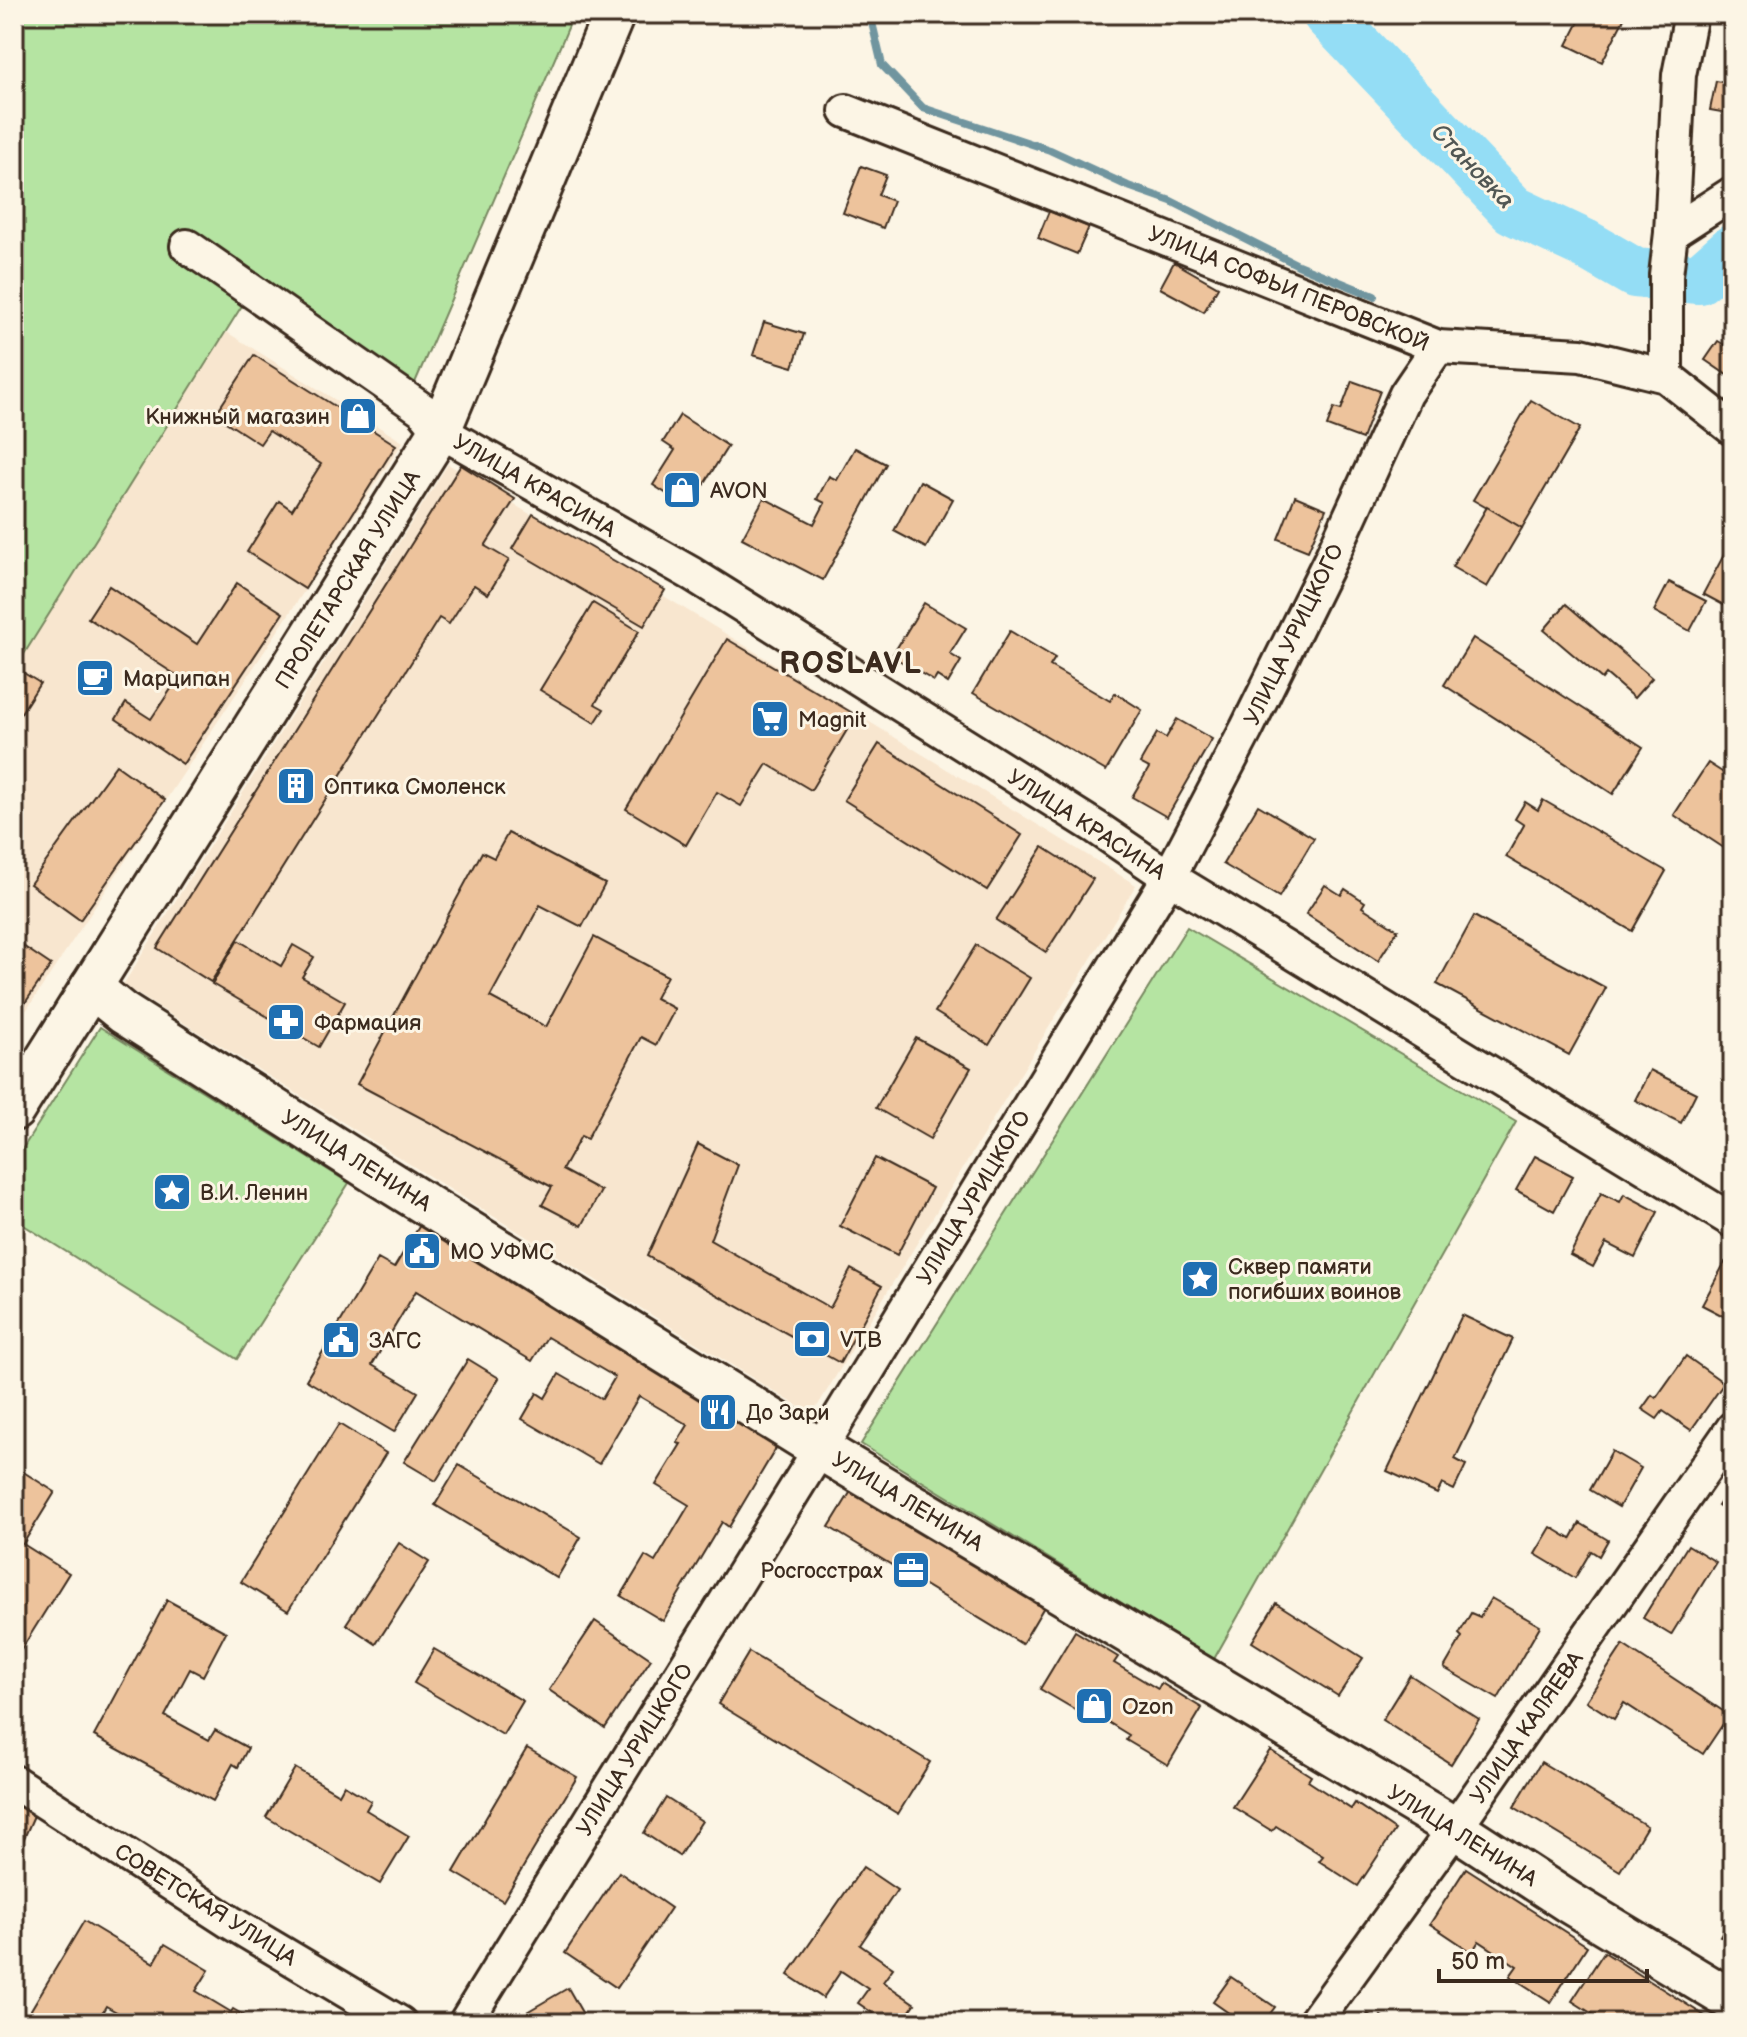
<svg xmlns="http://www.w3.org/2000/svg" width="1747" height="2037" viewBox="0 0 1747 2037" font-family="'Balsamiq Sans',sans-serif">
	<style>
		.built { fill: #f8e6cf }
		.green { fill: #b5e4a2; stroke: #788760; stroke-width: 2 }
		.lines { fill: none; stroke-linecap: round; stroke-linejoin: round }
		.stream { stroke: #70959f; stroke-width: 8 }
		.river { stroke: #94ddf5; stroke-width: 50 }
		.building { fill: #edc39c; stroke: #3b2a1e; stroke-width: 2 }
		.minor-casing { stroke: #3b2a1e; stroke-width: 38 }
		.major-casing { stroke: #3b2a1e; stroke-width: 46 }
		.minor { stroke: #fcf5e5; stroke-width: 32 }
		.major { stroke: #fcf5e5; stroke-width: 40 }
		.labels { text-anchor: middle; stroke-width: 6; stroke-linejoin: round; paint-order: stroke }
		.street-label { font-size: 22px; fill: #3b2a1e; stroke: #fcf5e5 }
		.poi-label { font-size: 22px; fill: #3b2a1e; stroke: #fcf5e5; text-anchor: start }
		.water-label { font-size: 24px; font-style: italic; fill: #515754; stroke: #fcf5e5 }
		.district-label { font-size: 30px; font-weight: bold; letter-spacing: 2px; fill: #3b2a1e; stroke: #fcf5e5 }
	</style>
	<rect width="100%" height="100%" fill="#fcf5e5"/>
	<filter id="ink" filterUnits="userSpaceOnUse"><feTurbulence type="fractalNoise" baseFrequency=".0125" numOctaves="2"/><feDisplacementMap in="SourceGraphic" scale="16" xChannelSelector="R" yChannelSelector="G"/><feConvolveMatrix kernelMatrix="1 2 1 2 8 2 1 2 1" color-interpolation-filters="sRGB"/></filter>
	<g filter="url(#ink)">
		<g class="built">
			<polygon points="225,331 403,442 14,1029 14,670"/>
			<polygon points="448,464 1136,885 812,1415 123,985"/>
		</g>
		<g class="green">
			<polygon points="14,14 574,14 411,392 248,296 14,670"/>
			<polygon points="1187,927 1516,1122 1214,1659 861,1444"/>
			<polygon points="100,1027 349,1183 237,1359 14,1219 14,1162"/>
		</g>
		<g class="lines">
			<polyline class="stream" points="870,14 882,65 923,108 1050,150 1128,186 1171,201 1298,265 1374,296"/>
			<polyline class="river" points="1327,14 1513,210 1583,243 1635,273 1699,279 1733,249"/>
		</g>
		<g class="building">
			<polygon points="1583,14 1614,14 1624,19 1602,62 1567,45"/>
			<polygon points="1716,81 1733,84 1733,114 1710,110"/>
			<polygon points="861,166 886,175 878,195 893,201 883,228 843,213"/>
			<polygon points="1049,211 1089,227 1077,254 1038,238"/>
			<polygon points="1174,262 1218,287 1204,312 1160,288"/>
			<polygon points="764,322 804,334 793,367 753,355"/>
			<polygon points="1718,341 1733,350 1733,379 1705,360"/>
			<polygon points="254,355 396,445 305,589 247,552 279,501 292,510 321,464 269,431 260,444 215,415"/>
			<polygon points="1352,381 1380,391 1362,439 1327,426 1334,408 1341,410"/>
			<polygon points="1531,400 1580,428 1522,528 1473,500"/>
			<polygon points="680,415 728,446 689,508 653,485 675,450 663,442"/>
			<polygon points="855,448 886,464 823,580 742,538 764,498 814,524 825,503 817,499 829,476 837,480"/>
			<polygon points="461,465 515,499 485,546 509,560 488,594 474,585 449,624 439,618 211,982 157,948"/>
			<polygon points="920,481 953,499 926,548 894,531"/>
			<polygon points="1295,496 1326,509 1308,551 1278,539"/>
			<polygon points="1487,507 1522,528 1487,587 1452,567"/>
			<polygon points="533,514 665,590 644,626 512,549"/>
			<polygon points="1733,538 1733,610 1703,594"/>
			<polygon points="1669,582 1706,601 1690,631 1654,611"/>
			<polygon points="237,583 283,613 183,764 116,719 126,703 151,719 179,677 88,618 109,586 197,644"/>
			<polygon points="593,603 639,631 595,704 604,709 595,723 540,690"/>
			<polygon points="924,603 966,628 950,654 961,661 948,683 937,676 934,681 892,656"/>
			<polygon points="1566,604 1652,678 1634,698 1606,674 1602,679 1544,630"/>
			<polygon points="1010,631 1055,658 1050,666 1110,701 1115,693 1142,710 1106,771 973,693"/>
			<polygon points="1473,638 1643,747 1613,794 1444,685"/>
			<polygon points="727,639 856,715 811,790 767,764 741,806 717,792 686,845 626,809"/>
			<polygon points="14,667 40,683 14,724"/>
			<polygon points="1177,719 1212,739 1167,817 1132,797 1149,768 1140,763 1157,733 1166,738"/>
			<polygon points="879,744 1022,835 987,890 844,800"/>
			<polygon points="1708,763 1733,779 1733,854 1674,815"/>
			<polygon points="116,765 165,800 80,920 30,884"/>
			<polygon points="1543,800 1666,871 1632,931 1506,857 1524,825 1515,819 1525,802 1538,810"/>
			<polygon points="1258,805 1314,838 1279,897 1223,864"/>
			<polygon points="508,833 605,884 582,927 540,905 490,997 546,1027 594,937 667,976 655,998 675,1009 656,1045 641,1037 587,1139 581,1136 562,1170 601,1191 582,1226 542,1205 552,1187 357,1084 482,852 494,858"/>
			<polygon points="1043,847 1093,879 1046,952 996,920"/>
			<polygon points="1325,885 1341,895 1345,889 1365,902 1362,907 1398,930 1378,961 1306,914"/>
			<polygon points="1474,916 1606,988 1569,1055 1437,984"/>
			<polygon points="14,940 51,965 14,1019"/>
			<polygon points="238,940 281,966 293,945 314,957 302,977 345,1002 319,1047 212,984"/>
			<polygon points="976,945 1030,978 989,1045 935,1012"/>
			<polygon points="916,1038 971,1068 930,1139 876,1108"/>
			<polygon points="1650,1070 1696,1093 1681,1123 1635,1100"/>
			<polygon points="698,1144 738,1165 710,1240 830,1308 851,1269 882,1286 840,1363 647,1256"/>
			<polygon points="1535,1156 1573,1176 1554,1211 1516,1190"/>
			<polygon points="875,1158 932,1188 897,1255 840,1226"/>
			<polygon points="1601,1193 1620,1202 1624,1194 1658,1212 1635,1258 1606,1243 1593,1267 1570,1255"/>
			<polygon points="420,1225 782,1438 729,1527 722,1522 663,1621 621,1596 645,1556 655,1562 689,1505 656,1485 681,1444 677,1443 688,1425 639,1396 599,1464 522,1419 537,1393 545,1398 559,1374 602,1399 615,1377 547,1337 532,1361 416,1291 372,1365 418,1392 394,1432 306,1380 378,1259 394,1268"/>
			<polygon points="1725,1262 1733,1266 1733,1321 1702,1305"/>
			<polygon points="1462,1315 1513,1339 1455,1459 1466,1465 1454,1490 1442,1484 1437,1494 1387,1471"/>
			<polygon points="1686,1356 1724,1383 1691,1430 1663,1411 1657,1419 1642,1409 1652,1395 1656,1398"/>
			<polygon points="468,1359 499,1378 436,1481 404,1462"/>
			<polygon points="339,1424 386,1453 288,1611 241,1582"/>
			<polygon points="1612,1451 1641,1468 1619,1507 1590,1490"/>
			<polygon points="459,1465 581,1537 557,1578 435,1505"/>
			<polygon points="14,1466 55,1492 23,1544 69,1573 16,1658 14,1656"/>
			<polygon points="856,1483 1048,1600 1022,1644 829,1527"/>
			<polygon points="1733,1484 1733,1516 1718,1506"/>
			<polygon points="1580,1523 1608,1540 1599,1556 1591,1551 1575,1578 1535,1554 1551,1527 1571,1539"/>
			<polygon points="399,1543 429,1562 376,1644 346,1624"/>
			<polygon points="1688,1545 1716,1562 1671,1635 1643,1618"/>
			<polygon points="1491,1598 1540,1626 1498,1699 1444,1668 1462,1637 1459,1634 1471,1613 1480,1617"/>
			<polygon points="167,1600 226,1632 203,1676 190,1669 165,1716 209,1740 215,1730 248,1748 238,1767 233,1764 213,1801 94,1736"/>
			<polygon points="1276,1603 1363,1658 1338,1696 1252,1642"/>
			<polygon points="595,1621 651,1659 605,1728 549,1690"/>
			<polygon points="1075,1631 1118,1657 1114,1663 1158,1689 1161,1683 1202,1708 1168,1765 1126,1740 1129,1735 1085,1708 1081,1713 1040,1689"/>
			<polygon points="1623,1645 1729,1715 1703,1754 1624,1703 1614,1719 1586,1701"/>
			<polygon points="434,1649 523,1701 503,1735 414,1683"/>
			<polygon points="749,1652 930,1762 898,1814 718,1704"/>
			<polygon points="1410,1675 1479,1719 1451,1764 1382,1720"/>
			<polygon points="527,1748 577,1777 503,1901 454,1872"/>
			<polygon points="1270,1750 1311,1776 1308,1781 1351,1809 1355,1803 1395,1830 1358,1886 1319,1861 1323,1856 1276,1826 1272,1831 1233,1807"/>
			<polygon points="1541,1762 1647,1826 1620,1871 1514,1807"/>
			<polygon points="295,1768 339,1794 344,1785 371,1801 366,1810 409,1836 380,1884 266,1817"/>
			<polygon points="666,1798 702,1821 679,1856 644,1833"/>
			<polygon points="14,1802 36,1811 14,1861"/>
			<polygon points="863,1867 897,1890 860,1945 893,1968 883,1982 915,2004 901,2023 887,2023 858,2003 868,1989 841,1971 823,1998 788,1975"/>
			<polygon points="1466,1868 1587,1946 1551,2002 1510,1976 1517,1966 1479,1941 1472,1952 1430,1924"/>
			<polygon points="619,1872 671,1908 617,1988 565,1953"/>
			<polygon points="1733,1914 1733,1944 1720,1936"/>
			<polygon points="84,1921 154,1963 165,1944 209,1970 196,1991 231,2012 233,2009 257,2023 122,2023 125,2017 106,2006 96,2023 23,2023"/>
			<polygon points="1604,1952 1716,2023 1607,2023 1572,2001"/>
			<polygon points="1231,1977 1275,2007 1263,2023 1243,2023 1213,2002"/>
			<polygon points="568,1988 588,2023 531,2023 525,2013"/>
			<polygon points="1368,2014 1378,2021 1381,2016 1391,2023 1362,2023"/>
		</g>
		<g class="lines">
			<defs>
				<g id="minor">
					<polyline points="846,111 1438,347 1581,355 1666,376 1733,429"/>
					<polyline points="1671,233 1733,193"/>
					<polyline points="187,246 423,410 440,431 692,574 1097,828 1169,877 1733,1221"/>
					<polyline points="1666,376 1666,275 1671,233 1679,75 1691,14"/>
					<polyline points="14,1782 230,1922 400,2023"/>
					<polyline points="465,2023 820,1449 1169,877 1246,730 1331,558 1406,394 1438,347"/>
					<polyline points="1314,2023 1455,1828 1733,1428"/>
				</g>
				<g id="major">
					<polyline points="91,987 123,1013 380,1176 820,1449 1455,1828 1570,1903 1733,2001"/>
					<polyline points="14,1110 440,431 614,14"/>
				</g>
			</defs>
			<use href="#minor" class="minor-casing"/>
			<use href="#major" class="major-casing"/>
			<use href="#minor" class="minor"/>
			<use href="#major" class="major"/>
		</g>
	</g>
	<defs>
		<symbol id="shop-square" viewBox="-11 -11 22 22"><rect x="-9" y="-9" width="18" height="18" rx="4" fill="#1f6fb2" stroke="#fcf5e5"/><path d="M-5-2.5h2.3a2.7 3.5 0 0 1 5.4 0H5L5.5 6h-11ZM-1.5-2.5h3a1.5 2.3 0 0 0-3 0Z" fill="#fff"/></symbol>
		<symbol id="cafe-square" viewBox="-11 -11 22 22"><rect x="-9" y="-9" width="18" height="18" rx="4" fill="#1f6fb2" stroke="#fcf5e5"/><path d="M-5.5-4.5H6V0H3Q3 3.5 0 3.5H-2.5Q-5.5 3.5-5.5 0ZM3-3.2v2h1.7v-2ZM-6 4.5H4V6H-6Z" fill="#fff"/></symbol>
		<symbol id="supermarket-square" viewBox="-11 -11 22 22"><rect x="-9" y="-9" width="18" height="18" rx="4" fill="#1f6fb2" stroke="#fcf5e5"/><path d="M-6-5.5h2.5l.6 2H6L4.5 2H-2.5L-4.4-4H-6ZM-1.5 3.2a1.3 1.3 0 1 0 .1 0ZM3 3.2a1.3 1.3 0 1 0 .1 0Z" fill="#fff"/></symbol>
		<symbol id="building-square" viewBox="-11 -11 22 22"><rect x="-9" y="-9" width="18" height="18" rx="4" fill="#1f6fb2" stroke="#fcf5e5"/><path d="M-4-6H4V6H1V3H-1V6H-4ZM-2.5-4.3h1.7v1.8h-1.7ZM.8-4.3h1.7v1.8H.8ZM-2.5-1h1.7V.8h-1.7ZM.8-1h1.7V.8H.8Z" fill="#fff"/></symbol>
		<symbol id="pharmacy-square" viewBox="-11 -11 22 22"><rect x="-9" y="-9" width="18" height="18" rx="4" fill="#1f6fb2" stroke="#fcf5e5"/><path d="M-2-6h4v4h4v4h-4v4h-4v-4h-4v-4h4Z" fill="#fff"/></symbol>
		<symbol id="sight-square" viewBox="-11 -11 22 22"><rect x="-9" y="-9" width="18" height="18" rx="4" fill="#1f6fb2" stroke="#fcf5e5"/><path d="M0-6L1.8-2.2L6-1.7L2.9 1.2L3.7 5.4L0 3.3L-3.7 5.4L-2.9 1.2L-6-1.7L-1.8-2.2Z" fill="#fff"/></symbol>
		<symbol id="civic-square" viewBox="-11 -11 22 22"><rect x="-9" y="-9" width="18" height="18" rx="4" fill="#1f6fb2" stroke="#fcf5e5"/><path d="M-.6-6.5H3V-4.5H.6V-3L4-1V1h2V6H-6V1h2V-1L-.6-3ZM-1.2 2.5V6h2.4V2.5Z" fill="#fff"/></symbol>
		<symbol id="bank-square" viewBox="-11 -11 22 22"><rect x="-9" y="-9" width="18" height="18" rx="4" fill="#1f6fb2" stroke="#fcf5e5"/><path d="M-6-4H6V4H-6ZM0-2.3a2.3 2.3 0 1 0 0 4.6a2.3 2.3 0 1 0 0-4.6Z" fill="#fff"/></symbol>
		<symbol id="restaurant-square" viewBox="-11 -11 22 22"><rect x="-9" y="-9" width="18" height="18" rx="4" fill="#1f6fb2" stroke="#fcf5e5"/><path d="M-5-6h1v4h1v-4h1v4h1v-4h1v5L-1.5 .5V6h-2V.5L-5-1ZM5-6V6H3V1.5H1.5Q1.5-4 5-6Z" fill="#fff"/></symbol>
		<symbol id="office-square" viewBox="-11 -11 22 22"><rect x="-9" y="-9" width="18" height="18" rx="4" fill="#1f6fb2" stroke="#fcf5e5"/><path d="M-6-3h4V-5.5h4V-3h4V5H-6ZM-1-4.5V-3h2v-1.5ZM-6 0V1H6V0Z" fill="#fff"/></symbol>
	</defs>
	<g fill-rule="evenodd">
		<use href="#shop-square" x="336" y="394" width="44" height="44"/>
		<use href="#shop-square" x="660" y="468" width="44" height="44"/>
		<use href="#cafe-square" x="73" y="656" width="44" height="44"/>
		<use href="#supermarket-square" x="748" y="697" width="44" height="44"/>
		<use href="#building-square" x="274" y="764" width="44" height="44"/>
		<use href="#pharmacy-square" x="264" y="1000" width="44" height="44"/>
		<use href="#sight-square" x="150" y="1170" width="44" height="44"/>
		<use href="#civic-square" x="400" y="1229" width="44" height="44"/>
		<use href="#sight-square" x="1178" y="1257" width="44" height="44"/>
		<use href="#bank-square" x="790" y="1317" width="44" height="44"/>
		<use href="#civic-square" x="319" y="1318" width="44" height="44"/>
		<use href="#restaurant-square" x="696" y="1390" width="44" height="44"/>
		<use href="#office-square" x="889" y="1548" width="44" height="44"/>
		<use href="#shop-square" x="1072" y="1684" width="44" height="44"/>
	</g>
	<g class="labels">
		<g class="street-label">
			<text transform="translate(1289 288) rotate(22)" y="8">УЛИЦА СОФЬИ ПЕРОВСКОЙ</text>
			<text transform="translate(535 485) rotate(30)" y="8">УЛИЦА КРАСИНА</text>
			<text transform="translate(347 579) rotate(-58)" y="8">ПРОЛЕТАРСКАЯ УЛИЦА</text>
			<text transform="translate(1293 634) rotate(-64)" y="8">УЛИЦА УРИЦКОГО</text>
			<text transform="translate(1087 824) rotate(33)" y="8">УЛИЦА КРАСИНА</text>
			<text transform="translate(357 1160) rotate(32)" y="8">УЛИЦА ЛЕНИНА</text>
			<text transform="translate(973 1197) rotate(-59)" y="8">УЛИЦА УРИЦКОГО</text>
			<text transform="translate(908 1501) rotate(31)" y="8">УЛИЦА ЛЕНИНА</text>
			<text transform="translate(1526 1727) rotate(-55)" y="8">УЛИЦА КАЛЯЕВА</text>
			<text transform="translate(634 1749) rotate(-58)" y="8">УЛИЦА УРИЦКОГО</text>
			<text transform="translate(1463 1835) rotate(32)" y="8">УЛИЦА ЛЕНИНА</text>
			<text transform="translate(206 1904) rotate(32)" y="8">СОВЕТСКАЯ УЛИЦА</text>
		</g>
		<g class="poi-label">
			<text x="330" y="424" text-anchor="end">Книжный магазин</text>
			<text x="710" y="498">AVON</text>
			<text x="123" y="686">Марципан</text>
			<text x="798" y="727">Magnit</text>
			<text x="324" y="794">Оптика Смоленск</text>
			<text x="314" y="1030">Фармация</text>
			<text x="200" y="1200">В.И. Ленин</text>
			<text x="450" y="1259">МО УФМС</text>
			<text x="1228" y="1274">Сквер памяти<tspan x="1228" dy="25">погибших воинов</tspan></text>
			<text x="840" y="1347">VTB</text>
			<text x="369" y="1348">ЗАГС</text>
			<text x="746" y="1420">До Зари</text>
			<text x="883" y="1578" text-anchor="end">Росгосстрах</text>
			<text x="1122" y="1714">Ozon</text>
		</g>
		<g class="water-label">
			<text transform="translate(1473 166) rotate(46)" y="8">Становка</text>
		</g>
		<g class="district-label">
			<text x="851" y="673">ROSLAVL</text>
		</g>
	</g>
	<rect width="1747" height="2037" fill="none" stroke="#fcf5e5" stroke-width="48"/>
	<rect x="24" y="24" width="1699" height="1989" fill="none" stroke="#3b2a1e" stroke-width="3" filter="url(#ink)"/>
	<path d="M1439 1969v12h208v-12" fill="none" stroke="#3b2a1e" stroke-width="4"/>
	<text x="1451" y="1969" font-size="24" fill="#3b2a1e" stroke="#fcf5e5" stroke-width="6" paint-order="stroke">50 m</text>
</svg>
